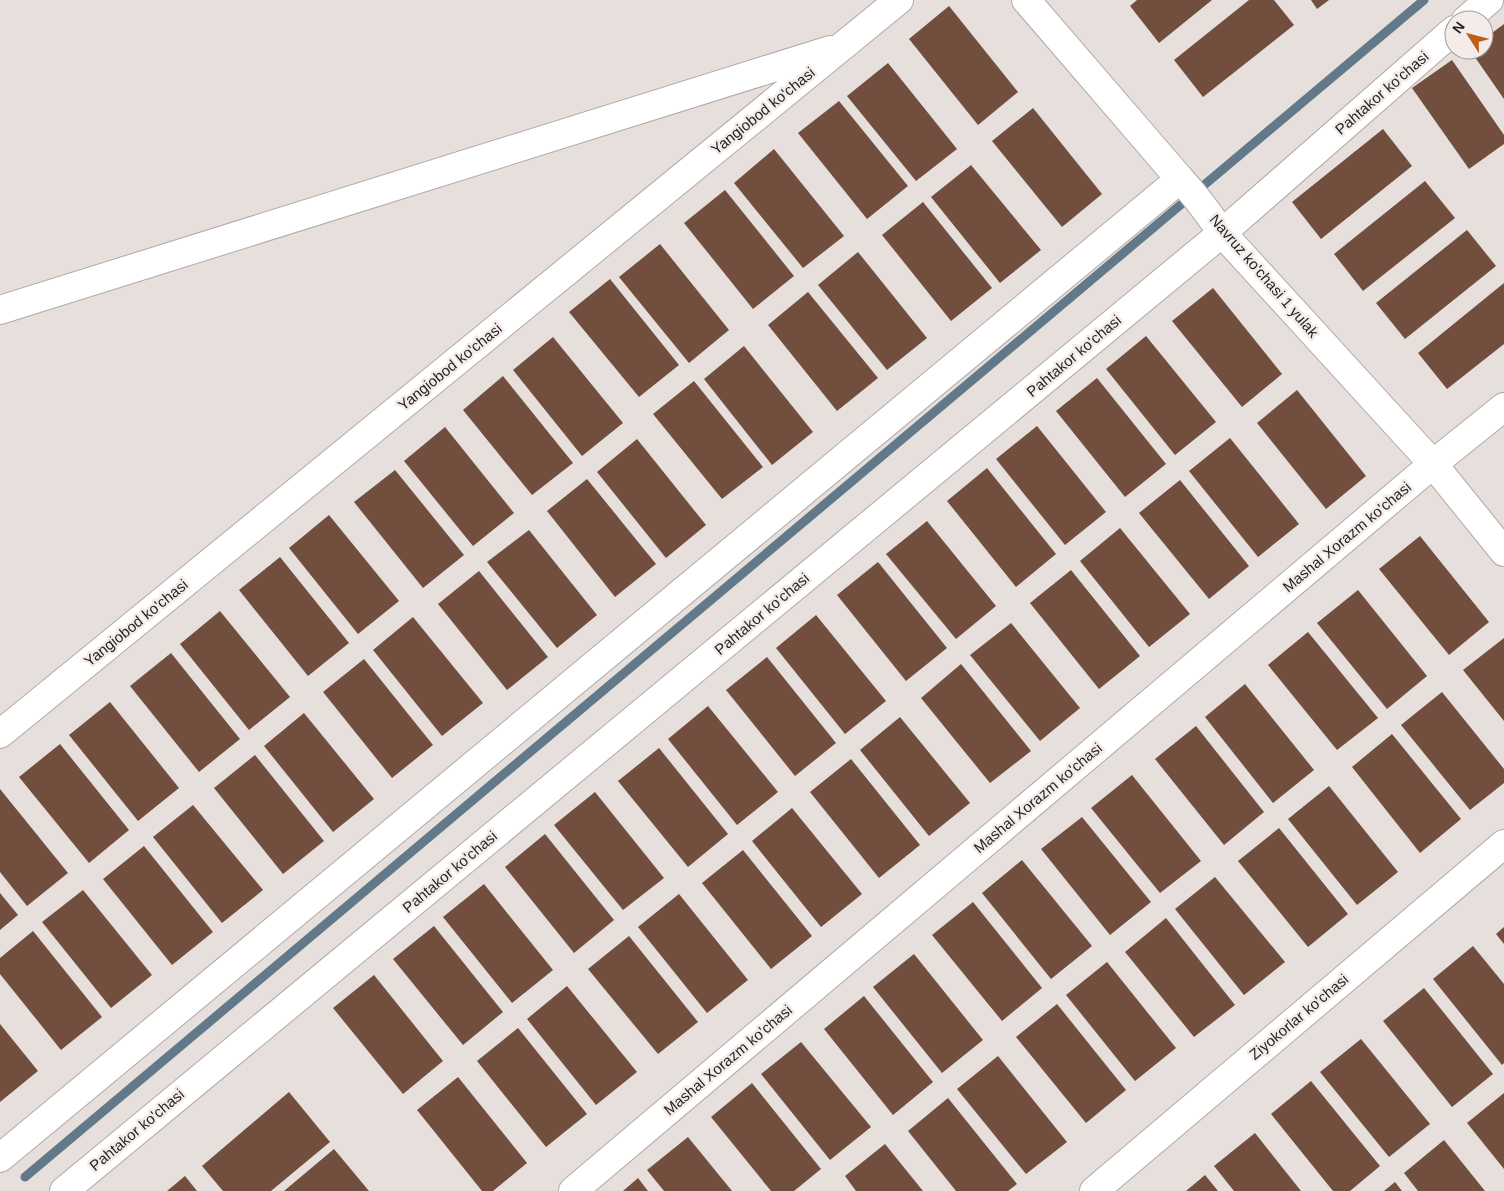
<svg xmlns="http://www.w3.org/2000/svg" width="1504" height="1191" viewBox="0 0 1504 1191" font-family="Arial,sans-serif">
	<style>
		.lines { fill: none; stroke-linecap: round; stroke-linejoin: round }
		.stream { stroke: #62798a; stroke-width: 9 }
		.building { fill: #714e3e }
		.minor-casing { stroke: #b1aaa7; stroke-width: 30 }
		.minor { stroke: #fff; stroke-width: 28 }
		.labels { text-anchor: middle; stroke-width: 5; stroke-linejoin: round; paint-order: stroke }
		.street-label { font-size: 15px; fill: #221f1e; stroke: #f3ece9 }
	</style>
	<rect width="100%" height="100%" fill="#e6dfdc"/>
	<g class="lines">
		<polyline class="stream" points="25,1177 1424,0"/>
	</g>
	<g class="building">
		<polygon points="1137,0 1212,0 1159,43 1130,6"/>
		<polygon points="1249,0 1274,0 1294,25 1203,97 1174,60"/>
		<polygon points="1311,0 1329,0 1317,9"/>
		<polygon points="949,6 1018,92 978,125 909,39"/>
		<polygon points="1504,24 1504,99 1470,50 1484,50 1484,39"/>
		<polygon points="1452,60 1504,135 1504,144 1469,169 1412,88"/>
		<polygon points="888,63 957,149 916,181 847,96"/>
		<polygon points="839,101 908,186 867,219 798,133"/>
		<polygon points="1033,108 1102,194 1062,227 992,141"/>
		<polygon points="1383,129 1412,166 1321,239 1292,202"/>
		<polygon points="774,149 844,236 803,268 734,183"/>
		<polygon points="971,165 1041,250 1000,283 931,197"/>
		<polygon points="1425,181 1455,218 1363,291 1334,254"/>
		<polygon points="725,190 794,276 753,309 684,223"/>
		<polygon points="923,202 992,288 951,321 882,235"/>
		<polygon points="1467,230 1496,266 1405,339 1376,303"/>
		<polygon points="660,244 729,330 689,363 619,277"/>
		<polygon points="858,252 927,338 887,370 818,285"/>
		<polygon points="610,279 679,365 639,397 569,312"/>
		<polygon points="1504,283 1504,344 1447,389 1418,353"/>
		<polygon points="1213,288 1282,374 1242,407 1172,321"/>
		<polygon points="808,292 878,378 837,411 768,325"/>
		<polygon points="1146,336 1216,422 1175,455 1106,369"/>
		<polygon points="553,337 623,423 582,456 513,370"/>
		<polygon points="744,346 813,432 772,465 704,379"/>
		<polygon points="503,376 573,463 532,495 463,410"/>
		<polygon points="1097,378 1166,464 1125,497 1056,411"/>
		<polygon points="694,381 763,467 722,499 653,414"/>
		<polygon points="1297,390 1366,476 1326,509 1257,423"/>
		<polygon points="1037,426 1106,512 1065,545 996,459"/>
		<polygon points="445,427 514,513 473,546 404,461"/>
		<polygon points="1230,438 1299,524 1258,557 1189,471"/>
		<polygon points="637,439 706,525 666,558 597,472"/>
		<polygon points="987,468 1056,554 1016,587 947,501"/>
		<polygon points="395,470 464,555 423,588 354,502"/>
		<polygon points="587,479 656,564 615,597 547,511"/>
		<polygon points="1180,480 1249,566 1209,599 1139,513"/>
		<polygon points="329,515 399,601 358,634 289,548"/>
		<polygon points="927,521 996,606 956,639 886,554"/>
		<polygon points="1120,528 1190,614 1149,647 1080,561"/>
		<polygon points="529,530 597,615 557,648 487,562"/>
		<polygon points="1420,536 1489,622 1449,655 1379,569"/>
		<polygon points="280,557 349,643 308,676 239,590"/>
		<polygon points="878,562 947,648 906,681 837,595"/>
		<polygon points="1071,570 1140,656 1099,689 1030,603"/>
		<polygon points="479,571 548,657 507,690 438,604"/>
		<polygon points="1358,590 1427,676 1387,709 1317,623"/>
		<polygon points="220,611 290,697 249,730 180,644"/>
		<polygon points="816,615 886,701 845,734 776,648"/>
		<polygon points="413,617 483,703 442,736 373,650"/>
		<polygon points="1011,623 1080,708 1040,741 970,655"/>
		<polygon points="1308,632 1378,718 1337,750 1268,665"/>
		<polygon points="1504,638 1504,721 1463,670"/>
		<polygon points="171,653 240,739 199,772 130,686"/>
		<polygon points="767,657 836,743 795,776 726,690"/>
		<polygon points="364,659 433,745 392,778 323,692"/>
		<polygon points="961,664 1031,751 990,783 921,698"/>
		<polygon points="1245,684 1314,770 1273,803 1205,717"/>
		<polygon points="1442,692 1504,769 1504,783 1470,810 1401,725"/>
		<polygon points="110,702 179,788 138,821 69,735"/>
		<polygon points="708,706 778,792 737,825 668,739"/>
		<polygon points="304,713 374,799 333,832 264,746"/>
		<polygon points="900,717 970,803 929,836 860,750"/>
		<polygon points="1196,726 1264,812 1224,845 1155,759"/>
		<polygon points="1392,734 1461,819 1420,853 1352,767"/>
		<polygon points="60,744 129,830 89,863 19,777"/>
		<polygon points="659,748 728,834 688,867 618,781"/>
		<polygon points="255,755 324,841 283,874 214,788"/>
		<polygon points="851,759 920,845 879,878 810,792"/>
		<polygon points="1132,775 1201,861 1160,893 1091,808"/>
		<polygon points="1329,786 1398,872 1357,905 1288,819"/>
		<polygon points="0,789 68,873 27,906 0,872"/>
		<polygon points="595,792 664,878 623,910 554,825"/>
		<polygon points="193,805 263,890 222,923 153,837"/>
		<polygon points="792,808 862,894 821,927 752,841"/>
		<polygon points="1082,817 1151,902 1110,935 1041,849"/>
		<polygon points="1279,828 1348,914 1308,947 1238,861"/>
		<polygon points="545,834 614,920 574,953 505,867"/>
		<polygon points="144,846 213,932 172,965 103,879"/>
		<polygon points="743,850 812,936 771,969 702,883"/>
		<polygon points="1022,860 1092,946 1051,979 982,893"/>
		<polygon points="1215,877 1285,962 1244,995 1175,909"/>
		<polygon points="484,884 553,970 512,1003 443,917"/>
		<polygon points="83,890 152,975 111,1008 42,922"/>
		<polygon points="0,893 18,915 0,930"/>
		<polygon points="679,894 748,980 707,1013 638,927"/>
		<polygon points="973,902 1042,988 1002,1021 932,935"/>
		<polygon points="1166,918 1235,1005 1194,1037 1125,952"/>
		<polygon points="434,926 503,1012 463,1045 393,959"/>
		<polygon points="1504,927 1504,944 1496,934"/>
		<polygon points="33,931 102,1017 61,1050 0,974 0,958"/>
		<polygon points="629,936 698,1022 658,1054 588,969"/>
		<polygon points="1473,946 1504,984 1504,1063 1502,1065 1433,979"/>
		<polygon points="914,954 983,1040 942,1073 873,987"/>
		<polygon points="1107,962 1176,1048 1135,1081 1066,995"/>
		<polygon points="374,975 443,1061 403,1094 333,1008"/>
		<polygon points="567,986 637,1072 596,1105 527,1019"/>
		<polygon points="1424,988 1493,1074 1452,1107 1383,1021"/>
		<polygon points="864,996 933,1082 893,1115 824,1029"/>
		<polygon points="1057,1004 1126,1090 1086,1123 1016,1037"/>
		<polygon points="0,1024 38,1071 0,1102"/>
		<polygon points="518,1028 587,1114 546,1147 477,1061"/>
		<polygon points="1361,1039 1430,1124 1389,1157 1320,1072"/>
		<polygon points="801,1042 871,1127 830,1160 761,1074"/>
		<polygon points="998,1056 1067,1142 1026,1174 957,1089"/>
		<polygon points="458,1077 527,1163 493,1191 482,1191 417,1110"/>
		<polygon points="1311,1081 1380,1166 1350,1191 1333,1191 1271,1114"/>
		<polygon points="752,1083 821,1169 794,1191 771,1191 711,1117"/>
		<polygon points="289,1092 330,1142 271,1191 223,1191 202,1166"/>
		<polygon points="1504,1093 1504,1169 1467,1123"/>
		<polygon points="948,1098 1017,1184 1008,1191 956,1191 908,1131"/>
		<polygon points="1255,1133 1301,1191 1234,1191 1214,1166"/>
		<polygon points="688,1137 732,1191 664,1191 647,1170"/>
		<polygon points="1444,1140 1485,1191 1418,1191 1404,1173"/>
		<polygon points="885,1144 923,1191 856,1191 845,1176"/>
		<polygon points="334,1149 369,1191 284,1191"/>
		<polygon points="1205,1175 1218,1191 1186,1191"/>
		<polygon points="185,1176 197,1191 167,1191"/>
		<polygon points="638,1178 648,1191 623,1191"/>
		<polygon points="1395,1182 1402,1191 1384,1191"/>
	</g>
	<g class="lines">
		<defs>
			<g id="minor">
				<path d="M1026,0l154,179c16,17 29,35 42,54l211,231 71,88"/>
				<polyline points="1466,20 1489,0"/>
				<polyline points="0,310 830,50"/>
				<polyline points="0,734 899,0"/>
				<polyline points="0,1158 1180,179"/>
				<polyline points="64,1191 1222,233 1454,30"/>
				<polyline points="573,1191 1433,464 1504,407"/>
				<polyline points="1094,1191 1504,844"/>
			</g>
		</defs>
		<use href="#minor" class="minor-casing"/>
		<use href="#minor" class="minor"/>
	</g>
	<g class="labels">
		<g class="street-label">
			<text transform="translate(1382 93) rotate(-41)" y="5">Pahtakor ko'chasi</text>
			<text transform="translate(763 111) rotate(-39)" y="5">Yangiobod ko'chasi</text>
			<text transform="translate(1264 276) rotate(49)" y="5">Navruz ko'chasi 1 yulak</text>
			<text transform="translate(1074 356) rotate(-40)" y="5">Pahtakor ko'chasi</text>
			<text transform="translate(450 367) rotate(-39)" y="5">Yangiobod ko'chasi</text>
			<text transform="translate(1347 537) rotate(-40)" y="5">Mashal Xorazm ko'chasi</text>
			<text transform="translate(762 614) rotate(-40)" y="5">Pahtakor ko'chasi</text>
			<text transform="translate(136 623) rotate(-39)" y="5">Yangiobod ko'chasi</text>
			<text transform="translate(1038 798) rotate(-40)" y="5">Mashal Xorazm ko'chasi</text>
			<text transform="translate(450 872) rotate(-40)" y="5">Pahtakor ko'chasi</text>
			<text transform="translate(1299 1017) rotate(-40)" y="5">Ziyokorlar ko'chasi</text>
			<text transform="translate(728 1060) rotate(-40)" y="5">Mashal Xorazm ko'chasi</text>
			<text transform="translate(137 1130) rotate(-40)" y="5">Pahtakor ko'chasi</text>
		</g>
	</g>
	<g transform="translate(1469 35) rotate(306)"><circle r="24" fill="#f3ece9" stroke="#9f9a98"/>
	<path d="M0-4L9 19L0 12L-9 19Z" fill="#be5f18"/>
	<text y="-8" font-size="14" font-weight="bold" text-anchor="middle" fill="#221f1e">N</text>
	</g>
</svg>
